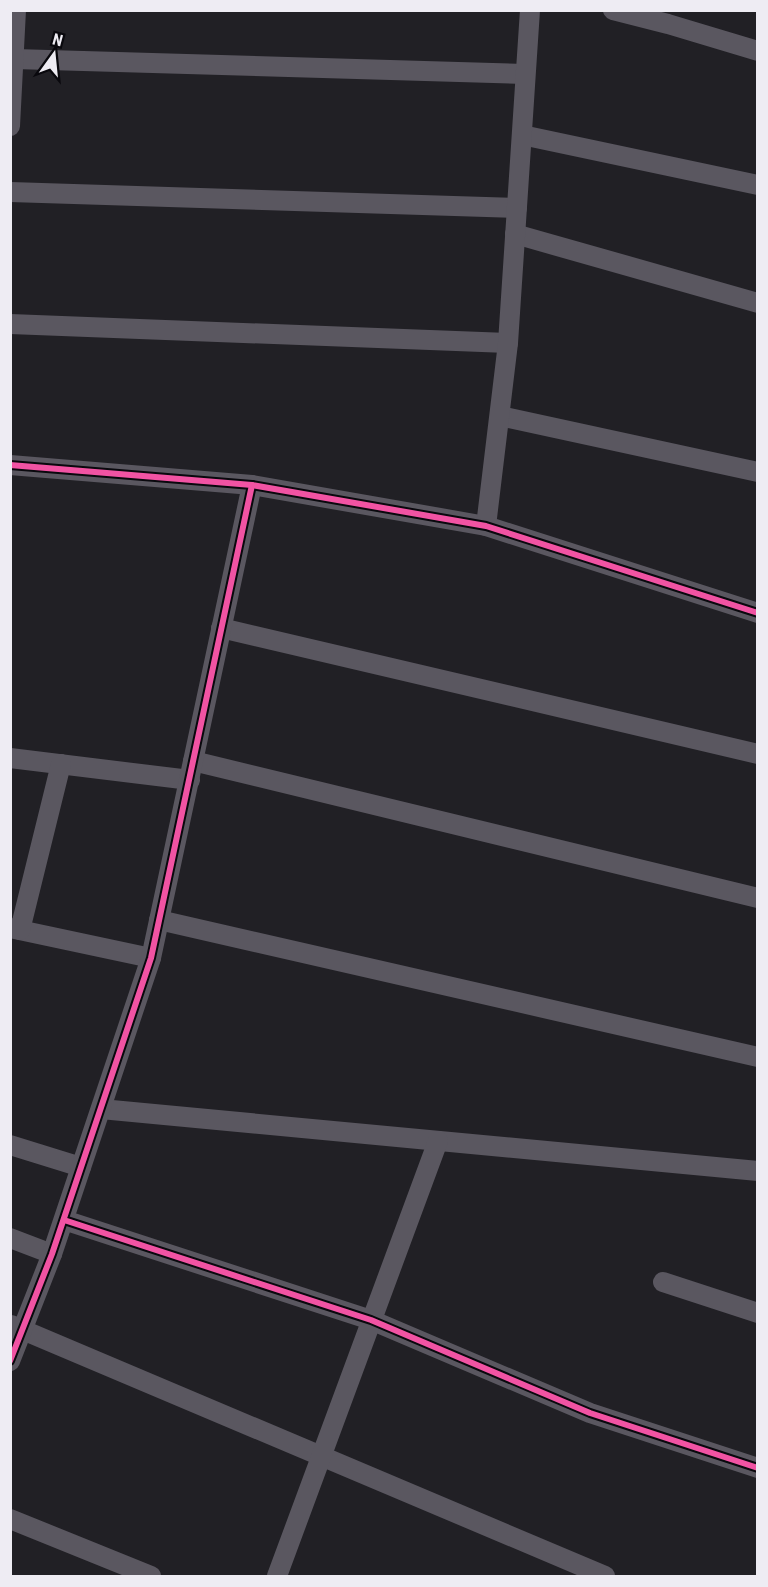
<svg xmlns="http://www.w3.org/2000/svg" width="768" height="1587" viewBox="0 0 768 1587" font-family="'Roboto Condensed',sans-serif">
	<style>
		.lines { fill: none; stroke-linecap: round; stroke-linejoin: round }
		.minor { stroke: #5a5760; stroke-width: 20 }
		.cycleway-casing { stroke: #09080d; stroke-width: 10 }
		.cycleway { stroke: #f153a3; stroke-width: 6 }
	</style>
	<rect width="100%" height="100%" fill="#212025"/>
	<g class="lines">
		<g class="minor">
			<polyline points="613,10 668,24 758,51"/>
			<polyline points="14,59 525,74"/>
			<polyline points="10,126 16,10"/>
			<polyline points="522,135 758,185"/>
			<polyline points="10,192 517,208"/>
			<polyline points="515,234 758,303"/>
			<polyline points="10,324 508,343"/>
			<polyline points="500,416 758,472"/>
			<polyline points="10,465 252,485 486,526 758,613"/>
			<polyline points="486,526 508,343 530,10"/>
			<polyline points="221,628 758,754"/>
			<polyline points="10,758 190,780"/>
			<polyline points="193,761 758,898"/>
			<polyline points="159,920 758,1057"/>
			<polyline points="10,928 151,958"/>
			<polyline points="20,930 61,764"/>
			<polyline points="101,1109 758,1171"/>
			<polyline points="10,1145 81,1167"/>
			<polyline points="64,1220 371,1320 590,1413 758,1468"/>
			<polyline points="10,1238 52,1254"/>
			<polyline points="663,1282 758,1313"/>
			<polyline points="11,1325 605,1576"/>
			<polyline points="10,1361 52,1254 151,958 252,485"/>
			<polyline points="10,1519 151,1576"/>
			<polyline points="277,1576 438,1141"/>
		</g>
		<defs>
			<g id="cycleway">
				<polyline points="10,465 252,485 486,526 758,613"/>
				<polyline points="64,1220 371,1320 590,1413 758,1468"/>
				<polyline points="10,1361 52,1254 151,958 252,485"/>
			</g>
		</defs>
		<use href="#cycleway" class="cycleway-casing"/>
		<use href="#cycleway" class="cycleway"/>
	</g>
	<rect width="768" height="1587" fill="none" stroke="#eeecf3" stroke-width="24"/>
	<g transform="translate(54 54) rotate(15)" stroke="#09080d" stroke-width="4.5" paint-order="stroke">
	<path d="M0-4.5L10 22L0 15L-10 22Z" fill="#eeecf3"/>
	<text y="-9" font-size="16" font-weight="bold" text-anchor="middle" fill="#eeecf3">N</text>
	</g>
</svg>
